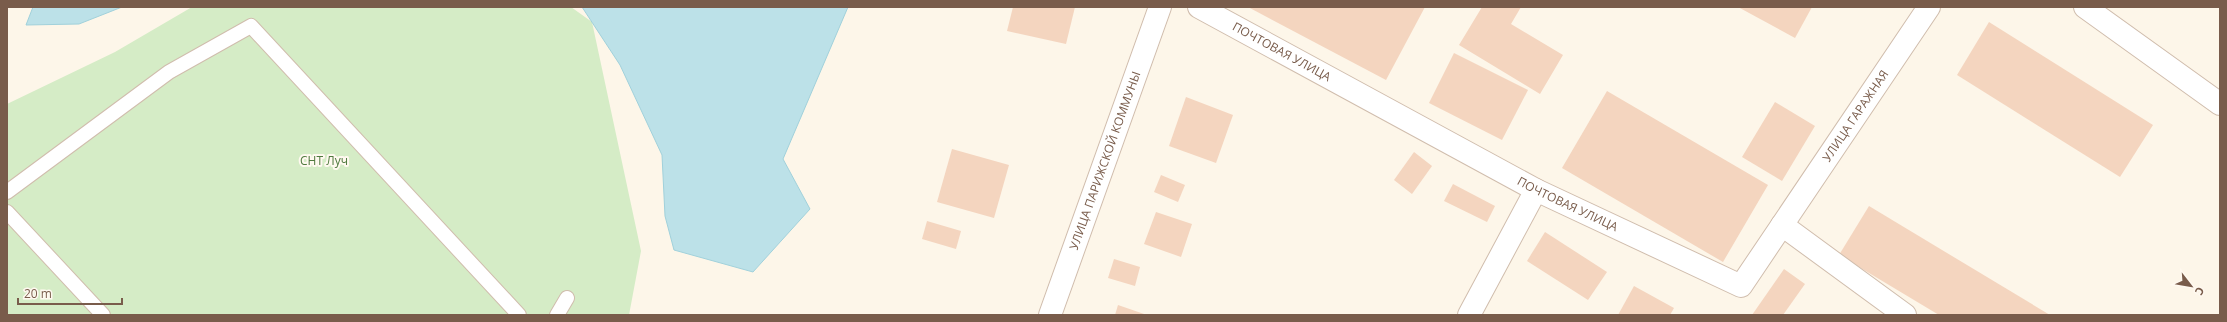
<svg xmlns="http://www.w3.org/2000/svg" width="2227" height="322" viewBox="0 0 2227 322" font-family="'Open Sans',sans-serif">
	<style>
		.green { fill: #d5ecc6 }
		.water { fill: #bce1e8; stroke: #a1d1db }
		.building { fill: #f4d5bf }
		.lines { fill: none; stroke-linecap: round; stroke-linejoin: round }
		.service-casing { stroke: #d0bdad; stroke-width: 16 }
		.minor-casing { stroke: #d0bdad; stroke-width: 24 }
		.service { stroke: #fff; stroke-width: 14 }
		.minor { stroke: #fff; stroke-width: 22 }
		.labels { text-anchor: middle; stroke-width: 4; stroke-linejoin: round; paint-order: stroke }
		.street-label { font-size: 12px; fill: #795c4b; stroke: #fff9f0 }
		.park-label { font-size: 12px; fill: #507a3f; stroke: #fff9f0 }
	</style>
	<rect width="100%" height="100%" fill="#fdf6e9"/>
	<polygon class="green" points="192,7 571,7 592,22 641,251 629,315 7,315 7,104 115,52"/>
	<g class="water">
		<polygon points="33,7 122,7 79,24 26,25"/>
		<polygon points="582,7 848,7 783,159 810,209 753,272 674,250 665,216 662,155 620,65"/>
	</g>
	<g class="building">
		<polygon points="1013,7 1075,7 1066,44 1007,31"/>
		<polygon points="1248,7 1425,7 1386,80"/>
		<polygon points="1482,7 1521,7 1511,24 1563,55 1540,94 1459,45"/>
		<polygon points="1738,7 1812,7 1795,38"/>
		<polygon points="1989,22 2153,125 2120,177 1957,75"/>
		<polygon points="1454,53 1528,90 1502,140 1429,103"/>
		<polygon points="1607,91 1768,185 1723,262 1562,168"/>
		<polygon points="1186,97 1233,115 1216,163 1169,146"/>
		<polygon points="1775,102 1815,126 1782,181 1742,157"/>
		<polygon points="952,149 1009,165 994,218 937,202"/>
		<polygon points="1414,152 1432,166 1412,194 1394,180"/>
		<polygon points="1161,175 1185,185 1178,202 1154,192"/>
		<polygon points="1453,184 1495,206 1487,222 1444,201"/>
		<polygon points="1869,206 2050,315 1939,315 1839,255"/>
		<polygon points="1156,212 1192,224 1181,257 1144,244"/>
		<polygon points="927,221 961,231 956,249 922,239"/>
		<polygon points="1545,232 1607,272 1588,300 1527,261"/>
		<polygon points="1114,259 1140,267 1135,286 1108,278"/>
		<polygon points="1784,269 1805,284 1783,315 1752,315"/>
		<polygon points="1634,286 1674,308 1670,315 1618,315"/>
		<polygon points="1118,305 1147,315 1115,315"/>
	</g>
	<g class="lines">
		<defs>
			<g id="service">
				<polyline points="7,192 169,72 251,26 519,315"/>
				<polyline points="7,212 103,315"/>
				<polyline points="557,315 567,298"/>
			</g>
			<g id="minor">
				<path id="s1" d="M1199,7l337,183 205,96 188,-279"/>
				<polyline points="2085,7 2220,104"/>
				<polyline points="1782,225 1905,315"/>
				<path id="s2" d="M1050,315l110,-308"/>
				<polyline points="1469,315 1536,190"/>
			</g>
		</defs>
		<use href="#service" class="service-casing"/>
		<use href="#minor" class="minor-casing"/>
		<use href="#service" class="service"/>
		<use href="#minor" class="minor"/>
	</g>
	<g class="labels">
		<g class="street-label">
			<text dy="4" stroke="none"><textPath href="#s1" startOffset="94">ПОЧТОВАЯ УЛИЦА</textPath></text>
			<text dy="4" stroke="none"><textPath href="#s1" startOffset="815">УЛИЦА ГАРАЖНАЯ</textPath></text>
			<text dy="4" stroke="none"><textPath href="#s2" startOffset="164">УЛИЦА ПАРИЖСКОЙ КОММУНЫ</textPath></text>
			<text dy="4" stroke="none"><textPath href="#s1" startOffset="418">ПОЧТОВАЯ УЛИЦА</textPath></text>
		</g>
		<g class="park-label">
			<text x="324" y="165">СНТ Луч</text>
		</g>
	</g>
	<rect width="2227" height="322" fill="none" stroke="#795c4b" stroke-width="16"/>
	<g transform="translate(2191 286) rotate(121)" stroke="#fff9f0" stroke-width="3" paint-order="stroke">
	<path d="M0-3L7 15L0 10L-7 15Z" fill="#795c4b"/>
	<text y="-6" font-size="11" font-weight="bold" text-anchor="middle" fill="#795c4b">С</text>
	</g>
	<path d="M18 298v6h104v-6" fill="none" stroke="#795c4b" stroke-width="2"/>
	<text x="24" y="298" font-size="12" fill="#795c4b" stroke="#fff9f0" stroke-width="3" paint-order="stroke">20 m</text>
</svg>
